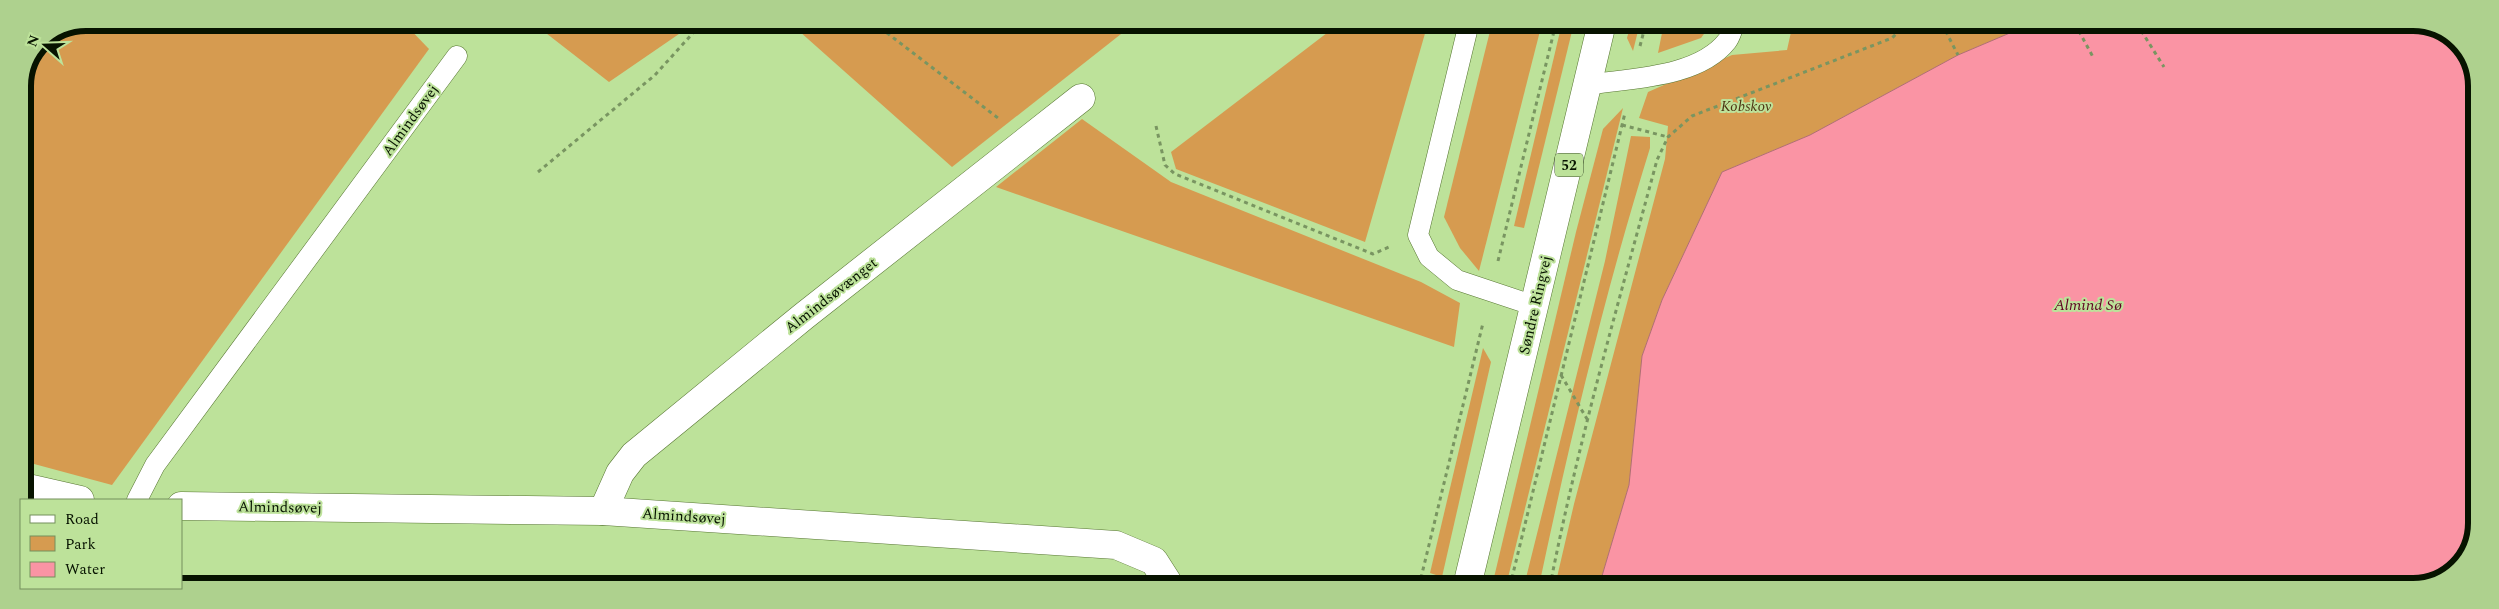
<svg xmlns="http://www.w3.org/2000/svg" width="2499" height="609" viewBox="0 0 2499 609" font-family="Spectral,serif">
	<style>
		.green { fill: #d69b50 }
		.water { fill: #fa94a4; stroke: #b16d73 }
		.lines { fill: none; stroke-linecap: round; stroke-linejoin: round }
		.service-casing { stroke: #577632; stroke-width: 21 }
		.minor-casing { stroke: #577632; stroke-width: 29 }
		.primary-casing { stroke: #577632; stroke-width: 29 }
		.path { stroke: #799561; stroke-width: 3; stroke-dasharray: 4 4; stroke-linecap: butt }
		.service { stroke: #fff; stroke-width: 20 }
		.minor { stroke: #fff; stroke-width: 28 }
		.primary { stroke: #fff; stroke-width: 28 }
		.labels { text-anchor: middle; stroke-width: 4; stroke-linejoin: round; paint-order: stroke }
		.shield { fill: #bde29a; stroke: #3e512e; stroke-width: 1 }
		.shield-label { font-size: 14px; font-weight: bold; fill: #071300 }
		.park-label { font-size: 15px; font-style: italic; fill: #4e3412; stroke: #bde29a }
		.street-label { font-size: 15px; fill: #071300; stroke: #bde29a }
		.water-label { font-size: 16px; font-style: italic; fill: #600423; stroke: #bde29a }
		.rim { fill: none; stroke: #071300; stroke-width: 6 }
	</style>
	<rect width="100%" height="100%" fill="#bde29a"/>
	<g class="green">
		<polygon points="86,23 404,23 429,49 112,485 23,461 23,86 41,41"/>
		<polygon points="533,23 695,23 609,82"/>
		<polygon points="790,23 1135,23 952,167"/>
		<polygon points="1340,23 1428,23 1365,242 1176,169 1171,152"/>
		<polygon points="1492,23 1542,23 1479,271 1460,248 1444,217"/>
		<polygon points="1562,23 1574,23 1524,228 1514,226"/>
		<polygon points="1631,23 1640,23 1633,51 1627,38"/>
		<polygon points="1664,23 1712,23 1701,38 1658,53"/>
		<polygon points="1793,23 2031,24 1958,55 1810,135 1722,172 1662,300 1642,356 1629,485 1599,586 1555,586 1574,504 1665,159 1668,126 1639,118 1648,92 1732,55 1787,50"/>
		<polygon points="1623,108 1506,586 1492,586 1576,232 1603,129"/>
		<polygon points="1082,119 1171,182 1421,282 1460,303 1454,347 996,187"/>
		<path d="M1631,136l19,1v11c-45,144 -80,291 -111,438h-15l81,-325z"/>
		<polygon points="1483,348 1491,362 1442,577 1430,573"/>
	</g>
	<polygon class="water" points="2031,24 2426,24 2461,44 2476,81 2475,536 2455,571 2413,586 1599,586 1629,485 1642,356 1662,300 1722,172 1810,135 1958,55"/>
	<g class="lines">
		<defs>
			<g id="service">
				<polyline points="1469,23 1418,235 1429,257 1457,280 1535,306"/>
				<path d="M1587,85c43,-7 111,-7 140,-44 4,-5 5,-12 8,-18"/>
				<polyline points="137,500 155,465 457,56"/>
			</g>
			<g id="minor">
				<polyline points="23,487 80,500"/>
				<polyline points="181,506 603,511 1116,545 1154,561 1170,586"/>
				<polyline points="603,511 620,473 634,455 804,316 1081,98"/>
			</g>
			<polyline id="primary" points="1467,586 1602,23"/>
		</defs>
		<use href="#service" class="service-casing"/>
		<use href="#minor" class="minor-casing"/>
		<use href="#primary" class="primary-casing"/>
		<g class="path">
			<polyline points="874,23 998,118"/>
			<polyline points="1942,24 1958,55"/>
			<polyline points="2075,24 2093,57"/>
			<polyline points="2137,24 2164,67"/>
			<polyline points="1640,46 1646,23"/>
			<polyline points="1622,125 1668,137"/>
			<polyline points="1156,126 1165,165 1175,174 1373,254 1389,247"/>
			<polyline points="538,172 655,75 702,23"/>
			<polyline points="1498,261 1556,23"/>
			<polyline points="1561,375 1587,419"/>
			<polyline points="1419,586 1483,323"/>
			<polyline points="1510,586 1625,113"/>
			<path d="M1550,586c28,-144 69,-285 107,-426l11,-23 24,-21 200,-78 15,-15"/>
		</g>
		<use href="#service" class="service"/>
		<use href="#minor" class="minor"/>
		<use href="#primary" class="primary"/>
	</g>
	<g class="labels">
		<rect class="shield" x="1555" y="153.5" width="28" height="23" rx="4"/>
		<g class="shield-label">
			<text x="1569" y="170">52</text>
		</g>
		<g class="park-label">
			<text x="1746" y="111">Kobskov</text>
		</g>
		<g class="street-label">
			<text transform="translate(410 120) rotate(-54)" y="5">Almindsøvej</text>
			<text transform="translate(831 295) rotate(-38)" y="5">Almindsøvænget</text>
			<text transform="translate(1535 305) rotate(-77)" y="5">Søndre Ringvej</text>
			<text transform="translate(280 507) rotate(1)" y="5">Almindsøvej</text>
			<text transform="translate(684 516) rotate(4)" y="5">Almindsøvej</text>
		</g>
		<g class="water-label">
			<text x="2088" y="310">Almind Sø</text>
		</g>
	</g>
	<path d="M0 0H2499V609H0ZM86 31H2413A55 55 0 0 1 2468 86V523A55 55 0 0 1 2413 578H86A55 55 0 0 1 31 523V86A55 55 0 0 1 86 31Z" fill="#aed18e" fill-rule="evenodd"/>
	<path class="rim" d="M86 31H2413A55 55 0 0 1 2468 86V523A55 55 0 0 1 2413 578H86A55 55 0 0 1 31 523V86A55 55 0 0 1 86 31Z"/>
	<rect x="20" y="499" width="162" height="90" fill="#bde29a" stroke="#748f5c"/>
	<rect x="30" y="515" width="25" height="8" fill="#ffffff" stroke="#748f5c"/>
	<text x="65" y="524" font-size="15" fill="#071300">Road</text>
	<rect x="30" y="536" width="25" height="15" fill="#d69b50" stroke="#748f5c"/>
	<text x="65" y="549" font-size="15" fill="#071300">Park</text>
	<rect x="30" y="562" width="25" height="15" fill="#fa94a4" stroke="#748f5c"/>
	<text x="65" y="574" font-size="15" fill="#071300">Water</text>
	<g transform="translate(45 45) rotate(290)" stroke="#bde29a" stroke-width="4" paint-order="stroke">
	<path d="M0-4L9 19L0 12L-9 19Z" fill="#071300"/>
	<text y="-8" font-size="14" font-weight="bold" text-anchor="middle" fill="#071300">N</text>
	</g>
</svg>
